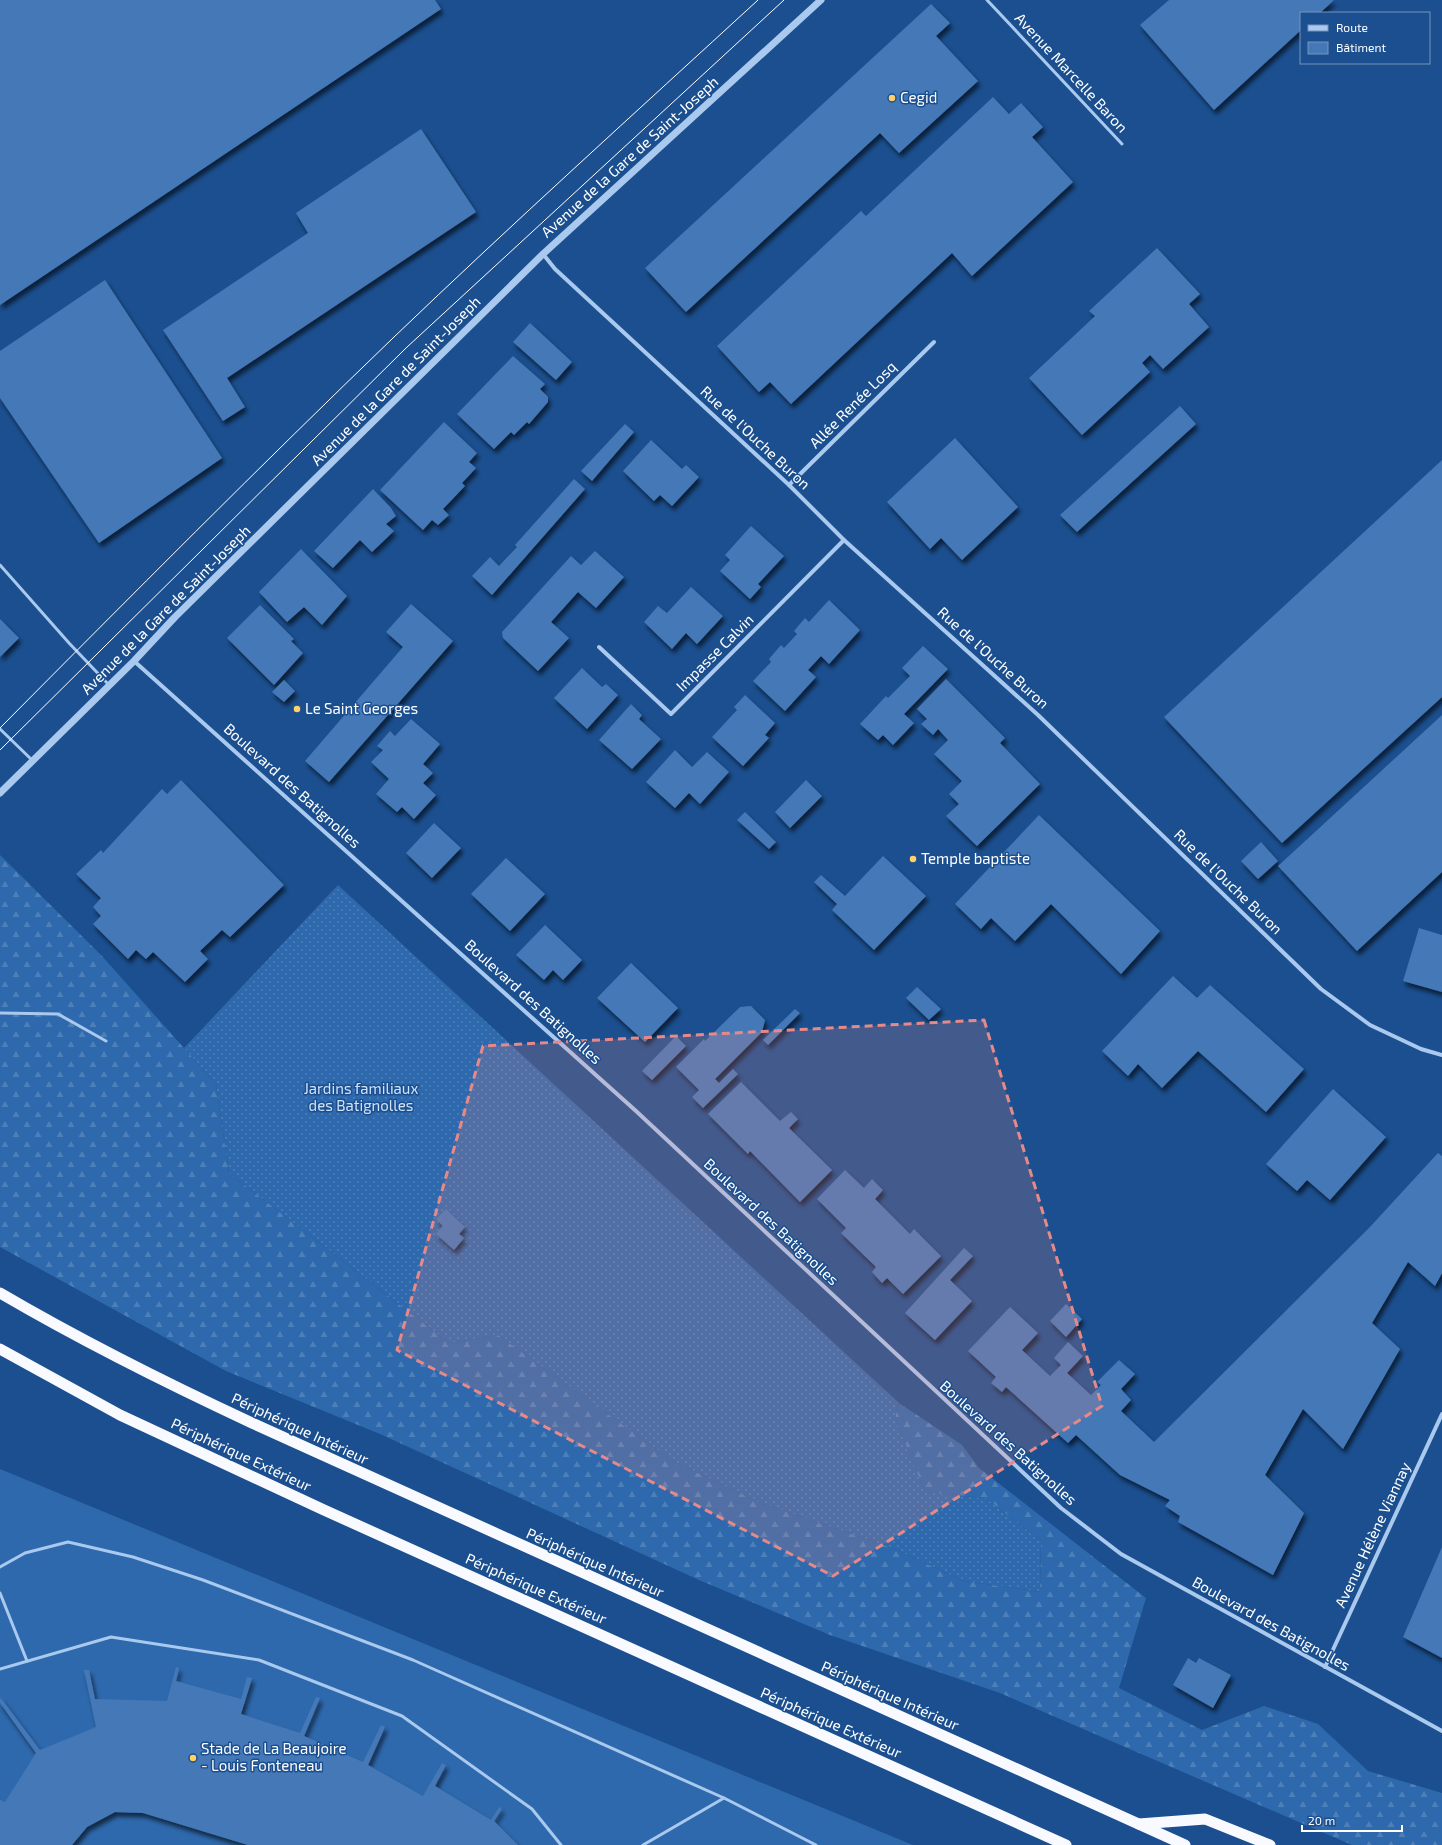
<svg xmlns="http://www.w3.org/2000/svg" width="1442" height="1845" viewBox="0 0 1442 1845" font-family="'Exo 2',sans-serif">
	<style>
		.grass { fill: url(#grass-dots) }
		.forest { fill: url(#forest-firs) }
		.pitch { fill: #2e69ad }
		.building { fill: #4478b7; filter: url(#shadow) }
		.lines { fill: none; stroke-linecap: round; stroke-linejoin: round }
		.service { stroke: #a9c9ee; stroke-width: 3 }
		.minor { stroke: #a9c9ee; stroke-width: 4 }
		.tertiary { stroke: #a9c9ee; stroke-width: 7 }
		.trunk { stroke: #f8faff; stroke-width: 11 }
		.tram { stroke: #fff; stroke-width: 1 }
		.marked { fill: #e88989; fill-opacity: 0.2; stroke: #e88989; stroke-width: 3; stroke-dasharray: 8 5; stroke-linejoin: round }
		.poi-dot { fill: #ffd166; stroke: #1b4f8f; stroke-width: 1.5 }
		.labels { text-anchor: middle; stroke-width: 3; stroke-linejoin: round; paint-order: stroke }
		.street-label { font-size: 15px; fill: #fff; stroke: #1b4f8f }
		.poi-label { font-size: 15px; fill: #fff; stroke: #1b4f8f; text-anchor: start }
		.park-label { font-size: 15px; fill: #cfe3fa; stroke: #1b4f8f }
	</style>
	<defs>
		<pattern id="grass-dots" width="8" height="8" patternUnits="userSpaceOnUse"><rect width="8" height="8" fill="#2e69ad"/><path d="M2 2h.1M6 6h.1" fill="none" stroke="#4d80b9" stroke-width="1.8" stroke-linecap="round"/></pattern>
		<pattern id="forest-firs" width="22" height="20" patternUnits="userSpaceOnUse"><rect width="22" height="20" fill="#2e69ad"/><path d="M5 1l3.5 6h-7zM16 11l3.5 6h-7z" fill="#4d80b9"/></pattern>
		<filter id="shadow"><feDropShadow dx="2.5" dy="4.5" stdDeviation="2" flood-color="#0009"/></filter>
	</defs>
	<rect width="100%" height="100%" fill="#1b4f8f"/>
	<polygon class="grass" points="338,885 899,1403 895,1418 925,1492 986,1498 1041,1541 1040,1592 964,1581 892,1548 758,1502 673,1461 498,1335 449,1343 229,1173 216,1084 184,1048"/>
	<polygon class="forest" points="0,855 102,956 216,1084 229,1173 449,1343 498,1335 673,1461 758,1502 892,1548 964,1581 1040,1592 1041,1541 986,1498 925,1492 895,1418 899,1403 962,1445 979,1468 1146,1598 1119,1688 1202,1730 1264,1706 1318,1724 1368,1771 1442,1793 1442,1845 1352,1845 1000,1693 830,1635 699,1580 380,1434 226,1371 0,1247"/>
	<polygon class="pitch" points="0,1469 913,1845 0,1845"/>
	<g class="building">
		<polygon points="0,0 435,0 441,9 0,305"/>
		<polygon points="1169,0 1334,0 1320,13 1301,13 1301,30 1214,110 1140,25"/>
		<polygon points="931,4 950,23 936,36 978,81 899,153 880,133 686,312 645,268"/>
		<polygon points="993,97 1009,114 1021,103 1043,127 1032,137 1073,182 972,276 952,253 791,404 770,382 759,392 717,346 861,211 866,216"/>
		<polygon points="421,129 476,212 227,378 245,407 223,421 163,330 308,233 296,213"/>
		<polygon points="1157,248 1200,294 1189,304 1209,327 1163,369 1150,355 1142,363 1150,372 1082,435 1029,378 1095,316 1089,311"/>
		<polygon points="105,280 222,458 99,543 0,398 0,351"/>
		<polygon points="530,323 572,362 556,380 513,342"/>
		<polygon points="513,356 545,384 540,389 548,397 548,402 529,424 527,422 514,435 511,432 494,449 457,414"/>
		<polygon points="1180,406 1196,424 1077,532 1060,515"/>
		<polygon points="444,422 477,453 469,462 476,468 462,483 465,486 443,509 449,515 438,525 432,520 423,530 380,490"/>
		<polygon points="625,424 634,432 592,481 581,471"/>
		<polygon points="955,438 1018,507 962,560 941,538 930,549 887,502"/>
		<polygon points="651,440 682,469 686,465 699,477 672,506 660,495 654,501 623,471"/>
		<polygon points="1442,460 1442,697 1282,843 1164,717"/>
		<polygon points="574,479 585,489 492,595 472,576 490,557 499,566 517,547 515,545"/>
		<polygon points="373,489 391,508 396,516 386,524 394,531 372,552 360,540 333,568 314,551"/>
		<polygon points="751,526 784,556 758,584 761,587 750,599 720,571 730,560 725,555"/>
		<polygon points="301,549 347,596 322,625 304,607 287,622 259,592"/>
		<polygon points="595,551 624,577 596,608 578,592 551,622 569,638 538,671 503,638 502,632 571,556 581,565"/>
		<polygon points="691,587 723,616 697,644 686,633 672,649 644,622 658,606 667,613"/>
		<polygon points="829,600 860,630 829,664 821,656 808,670 816,677 785,711 753,681 771,662 769,659 781,645 784,648 797,634 794,631 805,618 809,622"/>
		<polygon points="411,604 453,641 329,782 305,761 403,647 386,632"/>
		<polygon points="260,605 294,639 291,641 303,653 274,685 227,638"/>
		<polygon points="0,619 19,638 0,657"/>
		<polygon points="923,646 948,669 904,714 914,723 893,745 883,735 878,740 860,724 886,696 888,698 910,676 902,668"/>
		<polygon points="582,668 602,687 606,684 618,695 587,729 554,698"/>
		<polygon points="946,679 1005,738 1000,743 1040,784 977,846 946,816 959,804 949,794 962,781 934,754 948,740 938,729 933,735 921,724 927,719 917,709"/>
		<polygon points="284,680 295,691 284,702 272,692"/>
		<polygon points="745,695 775,723 765,735 769,738 743,766 712,737 737,710 734,707"/>
		<polygon points="631,704 642,715 639,719 661,739 632,769 599,740"/>
		<polygon points="1442,715 1442,872 1357,951 1278,866"/>
		<polygon points="411,719 440,744 423,764 433,773 423,783 436,795 414,819 402,807 397,812 376,794 389,779 371,762 383,750 377,746 390,731 395,736"/>
		<polygon points="675,750 692,767 707,752 729,772 700,804 689,793 675,808 646,782"/>
		<polygon points="181,780 284,885 230,937 222,930 200,951 208,959 185,982 153,952 146,959 136,950 128,959 93,924 101,916 93,907 101,898 76,874 101,850 103,853 162,789 167,794"/>
		<polygon points="806,780 822,796 790,828 775,812"/>
		<polygon points="745,812 776,842 769,849 737,820"/>
		<polygon points="1039,815 1160,931 1121,974 1051,904 1015,941 991,918 981,929 955,904"/>
		<polygon points="434,823 461,848 432,878 406,853"/>
		<polygon points="1261,842 1278,861 1258,879 1241,861"/>
		<polygon points="883,856 926,896 874,950 832,910 837,904 814,882 821,875 845,896"/>
		<polygon points="506,858 545,894 510,931 471,894"/>
		<polygon points="545,925 582,960 563,980 553,970 544,980 516,955"/>
		<polygon points="1419,928 1442,935 1442,992 1403,981"/>
		<polygon points="631,963 678,1008 645,1042 597,998"/>
		<polygon points="1173,976 1197,998 1210,985 1304,1069 1266,1112 1198,1051 1162,1088 1138,1064 1128,1076 1102,1051"/>
		<polygon points="917,987 941,1009 929,1020 906,998"/>
		<polygon points="751,1006 765,1020 762,1032 715,1079 719,1083 733,1069 738,1074 703,1108 692,1097 699,1090 676,1067 704,1039 705,1041 740,1007"/>
		<polygon points="795,1009 800,1013 768,1045 763,1040"/>
		<polygon points="676,1036 686,1046 652,1080 642,1071"/>
		<polygon points="741,1082 780,1121 791,1112 798,1119 789,1128 832,1170 800,1202 750,1151 748,1154 708,1114"/>
		<polygon points="1333,1089 1386,1137 1330,1200 1307,1180 1297,1191 1266,1164"/>
		<polygon points="1438,1153 1442,1156 1442,1273 1435,1286 1408,1262 1372,1323 1400,1349 1343,1449 1303,1409 1265,1475 1304,1513 1273,1575 1178,1522 1180,1516 1165,1506 1170,1500 1120,1475 1076,1435 1068,1443 1006,1387 1002,1392 991,1383 996,1377 968,1351 1010,1307 1038,1333 1022,1350 1050,1376 1061,1365 1054,1358 1068,1342 1083,1356 1067,1373 1091,1395 1101,1385 1097,1382 1119,1360 1135,1374 1121,1389 1131,1400 1121,1411 1154,1442 1369,1228"/>
		<polygon points="845,1170 864,1188 872,1179 883,1190 875,1199 910,1234 914,1229 941,1256 903,1294 887,1278 882,1283 872,1272 876,1267 841,1233 846,1228 817,1199"/>
		<polygon points="446,1209 465,1227 459,1234 464,1238 454,1250 436,1234 443,1226 436,1219"/>
		<polygon points="964,1248 973,1256 950,1280 972,1301 935,1340 905,1313"/>
		<polygon points="1066,1304 1082,1319 1066,1337 1050,1321"/>
		<polygon points="1442,1547 1442,1658 1403,1637"/>
		<polygon points="1188,1658 1196,1663 1199,1658 1231,1675 1213,1708 1173,1685"/>
		<polygon points="176,1667 179,1668 176,1681 241,1699 247,1677 252,1678 241,1714 300,1733 316,1697 320,1698 304,1736 363,1762 381,1725 385,1727 368,1765 423,1796 442,1763 446,1765 435,1786 491,1820 499,1807 502,1809 494,1821 518,1845 248,1845 143,1813 115,1812 87,1827 72,1845 0,1845 0,1800 5,1802 36,1753 0,1703 0,1699 1,1698 40,1750 96,1727 84,1670 89,1670 95,1699 167,1701"/>
	</g>
	<g class="lines">
		<g class="service">
			<polyline points="987,0 1122,144"/>
			<polyline points="0,565 69,643 109,685"/>
			<polyline points="0,729 32,760"/>
			<polyline points="0,1013 58,1014 106,1041"/>
			<polyline points="0,1567 25,1553 68,1542 133,1557 203,1580 413,1660 724,1798 816,1845"/>
			<polyline points="0,1593 27,1661"/>
			<polyline points="0,1669 111,1637 259,1660 402,1716 532,1809 561,1845"/>
			<polyline points="643,1845 724,1798"/>
		</g>
		<g class="minor">
			<polyline points="543,254 555,269 789,485 844,540 1038,715 1321,989 1370,1025 1421,1049 1442,1055"/>
			<polyline points="789,485 934,342"/>
			<polyline points="599,647 671,714 844,540"/>
			<polyline points="134,661 636,1111 1061,1508 1121,1554 1442,1731"/>
			<polyline points="1325,1667 1442,1414"/>
		</g>
		<polyline class="tertiary" points="0,793 134,661 175,617 543,254 821,0"/>
		<g class="trunk">
			<path d="M0,1293c82,48 166,90 252,130l933,422"/>
			<polyline points="0,1349 120,1415 324,1510 1066,1845"/>
			<polyline points="1139,1824 1205,1819 1270,1845"/>
		</g>
		<g class="tram">
			<path d="M0,728c130,-131 260,-262 394,-391 119,-114 242,-225 364,-337"/>
			<polyline points="0,750 406,348 784,0"/>
		</g>
	</g>
	<path class="marked" d="M984,1020l118,386 -269,170 -436,-226 86,-304z"/>
	<g class="poi-dot">
		<circle cx="892" cy="98" r="4"/>
		<circle cx="297" cy="709" r="4"/>
		<circle cx="913" cy="859" r="4"/>
		<circle cx="193" cy="1758" r="4"/>
	</g>
	<g class="labels">
		<g class="street-label">
			<text transform="translate(1071 73) rotate(47)" y="5">Avenue Marcelle Baron</text>
			<text transform="translate(630 157) rotate(-42)" y="5">Avenue de la Gare de Saint-Joseph</text>
			<text transform="translate(396 381) rotate(-45)" y="5">Avenue de la Gare de Saint-Joseph</text>
			<text transform="translate(853 405) rotate(-45)" y="5">Allée Renée Losq</text>
			<text transform="translate(755 438) rotate(43)" y="5">Rue de l'Ouche Buron</text>
			<text transform="translate(166 610) rotate(-45)" y="5">Avenue de la Gare de Saint-Joseph</text>
			<text transform="translate(715 653) rotate(-45)" y="5">Impasse Calvin</text>
			<text transform="translate(993 658) rotate(42)" y="5">Rue de l'Ouche Buron</text>
			<text transform="translate(292 786) rotate(42)" y="5">Boulevard des Batignolles</text>
			<text transform="translate(1228 882) rotate(44)" y="5">Rue de l'Ouche Buron</text>
			<text transform="translate(533 1002) rotate(42)" y="5">Boulevard des Batignolles</text>
			<text transform="translate(771 1222) rotate(43)" y="5">Boulevard des Batignolles</text>
			<text transform="translate(300 1429) rotate(25)" y="5">Périphérique Intérieur</text>
			<text transform="translate(1008 1443) rotate(42)" y="5">Boulevard des Batignolles</text>
			<text transform="translate(241 1455) rotate(25)" y="5">Périphérique Extérieur</text>
			<text transform="translate(1373 1535) rotate(-65)" y="5">Avenue Hélène Viannay</text>
			<text transform="translate(595 1563) rotate(24)" y="5">Périphérique Intérieur</text>
			<text transform="translate(536 1589) rotate(24)" y="5">Périphérique Extérieur</text>
			<text transform="translate(1271 1624) rotate(29)" y="5">Boulevard des Batignolles</text>
			<text transform="translate(890 1696) rotate(24)" y="5">Périphérique Intérieur</text>
			<text transform="translate(831 1723) rotate(24)" y="5">Périphérique Extérieur</text>
		</g>
		<g class="poi-label">
			<text x="900" y="103">Cegid</text>
			<text x="305" y="714">Le Saint Georges</text>
			<text x="921" y="864">Temple baptiste</text>
			<text x="201" y="1754">Stade de La Beaujoire<tspan x="201" dy="17">- Louis Fonteneau</tspan></text>
		</g>
		<g class="park-label">
			<text x="361" y="1094">Jardins familiaux<tspan x="361" dy="17">des Batignolles</tspan></text>
		</g>
	</g>
	<rect x="1300" y="12" width="130" height="52" fill="#1b4f8f" stroke="#7695bc"/>
	<rect x="1308" y="25" width="20" height="6" fill="#a9c9ee" stroke="#7695bc"/>
	<text x="1336" y="32" font-size="12" fill="#ffffff">Route</text>
	<rect x="1308" y="42" width="20" height="12" fill="#4478b7" stroke="#7695bc"/>
	<text x="1336" y="52" font-size="12" fill="#ffffff">Bâtiment</text>
	<path d="M1302 1825v6h100v-6" fill="none" stroke="#ffffff" stroke-width="2"/>
	<text x="1308" y="1825" font-size="12" fill="#ffffff" stroke="#1b4f8f" stroke-width="3" paint-order="stroke">20 m</text>
</svg>
